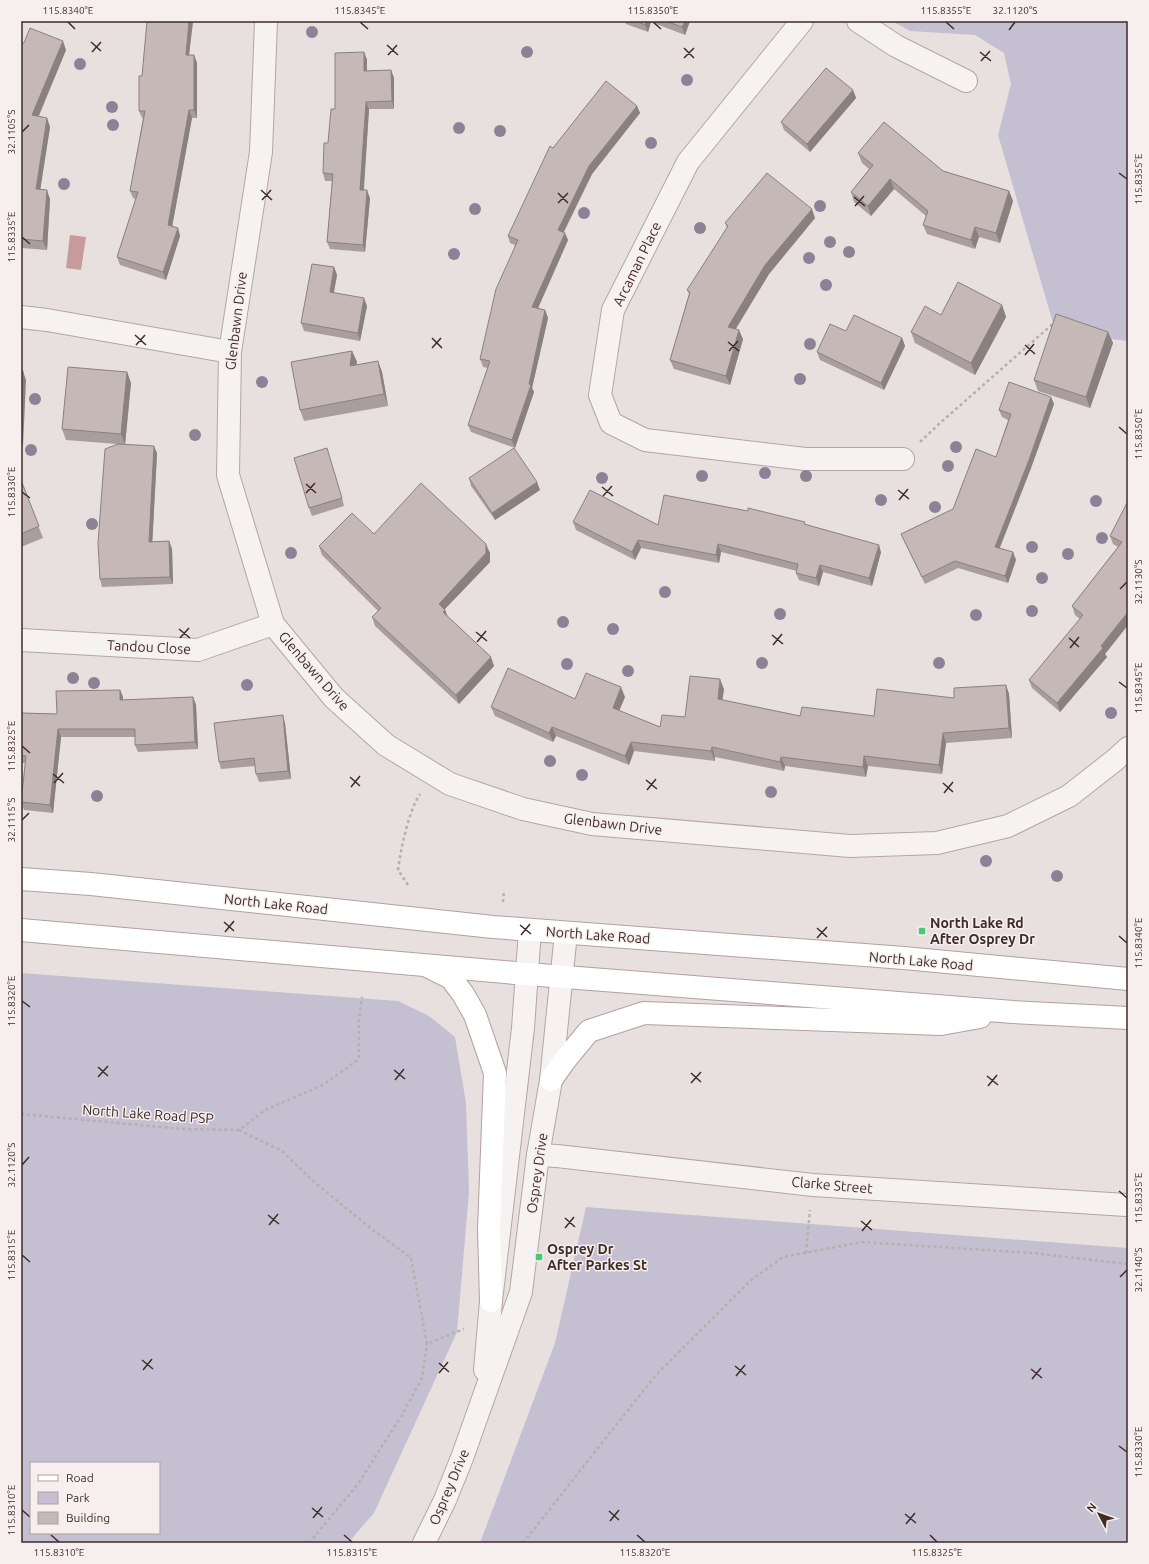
<svg xmlns="http://www.w3.org/2000/svg" width="1149" height="1564" viewBox="0 0 1149 1564" font-family="Ubuntu,sans-serif">
	<style>
		.green { fill: #c4c0d2; fill-rule: evenodd }
		.water { fill: #c79b9b }
		.lines { fill: none; stroke-linecap: round; stroke-linejoin: round }
		.minor-casing { stroke: #b2a6a4; stroke-width: 24 }
		.tertiary-casing { stroke: #b2a6a4; stroke-width: 24 }
		.primary-casing { stroke: #b3a09f; stroke-width: 24 }
		.path { stroke: #b8aead; stroke-width: 2.5; stroke-dasharray: 3 3; stroke-linecap: butt }
		.minor { stroke: #f6f2f2; stroke-width: 22 }
		.tertiary { stroke: #f6f2f2; stroke-width: 22 }
		.primary { stroke: #fff; stroke-width: 22 }
		.tree { fill: #8c8296 }
		.wall { fill: #a99e9d }
		.shaded-wall { fill: #8a817f }
		.building { fill: #c5b8b6; stroke: #8a817f }
		.ticks { fill: none; stroke: #3f2b28; stroke-width: 1.5 }
		.poi-dot { fill: #46cb72; stroke: #f6efee; stroke-width: 1.5 }
		.labels { text-anchor: middle; stroke-width: 3; stroke-linejoin: round; paint-order: stroke }
		.street-label { font-size: 14px; fill: #3f2b28; stroke: #f6efee }
		.poi-label { font-size: 14px; font-weight: bold; fill: #3f2b28; stroke: #f6efee; text-anchor: start }
		.neatline { fill: none; stroke: #3f2b28; stroke-width: 1.5 }
		.ticks-label { font-size: 10px; text-anchor: middle; fill: #3f2b28 }
	</style>
	<rect width="100%" height="100%" fill="#e8e0df"/>
	<g class="green">
		<polygon points="892,21 1128,21 1128,341 1056,333 998,135 1011,84 1004,53 975,35 910,31"/>
		<path d="M21,973l377,28 31,15 26,21 11,66 3,89 -12,140 -83,181 -26,30h-327zM31,1463h128v70h-128z"/>
		<polygon points="586,1207 1128,1248 1128,1543 480,1543 555,1343"/>
	</g>
	<polygon class="water" points="70,235 86,237 81,270 66,268"/>
	<g class="lines">
		<defs>
			<g id="minor">
				<polyline points="266,21 261,152 230,352 228,475 273,624 334,698 386,745 450,784 523,809 592,824 850,846 937,843 1008,826 1069,796 1115,760 1128,748"/>
				<polyline points="802,21 688,162 613,310 600,395 611,423 645,440 805,459 903,459"/>
				<polyline points="858,21 896,46 966,81"/>
				<polyline points="21,317 47,320 230,352"/>
				<polyline points="21,640 198,650 273,624"/>
				<polyline points="538,1155 557,1156 813,1185 1126,1205"/>
			</g>
			<g id="tertiary">
				<polyline points="485,1370 491,1301 523,1028 530,930"/>
				<polyline points="424,1543 445,1500 462,1458 521,1292 538,1155 551,1080 566,933"/>
			</g>
			<g id="primary">
				<polyline points="21,879 91,884 493,927 904,958 1128,979"/>
				<polyline points="21,930 527,974 1013,1012 1128,1018"/>
				<polyline points="429,967 451,978 463,994 475,1015 495,1073 489,1229 491,1301"/>
				<polyline points="551,1080 565,1060 589,1031 644,1013 941,1024 980,1017"/>
			</g>
		</defs>
		<use href="#minor" class="minor-casing"/>
		<use href="#tertiary" class="tertiary-casing"/>
		<use href="#primary" class="primary-casing"/>
		<g class="path">
			<polyline points="920,442 940,423 1055,322"/>
			<path d="M408,885l-10,-15c3,-22 10,-57 22,-76"/>
			<polyline points="503,902 504,891"/>
			<polyline points="21,1114 182,1129 239,1130 265,1110 323,1085 359,1059 359,1020 362,997"/>
			<polyline points="239,1130 282,1151 313,1181 369,1227 411,1258 427,1344 464,1329"/>
			<polyline points="806,1253 810,1210"/>
			<polyline points="309,1543 358,1484 402,1415 422,1378 427,1344"/>
			<polyline points="523,1543 655,1376 750,1281 783,1257 862,1242 1032,1253 1128,1264"/>
		</g>
		<use href="#minor" class="minor"/>
		<use href="#tertiary" class="tertiary"/>
		<use href="#primary" class="primary"/>
	</g>
	<g class="tree">
		<circle cx="312" cy="32" r="6"/>
		<circle cx="527" cy="52" r="6"/>
		<circle cx="80" cy="64" r="6"/>
		<circle cx="687" cy="80" r="6"/>
		<circle cx="112" cy="107" r="6"/>
		<circle cx="113" cy="125" r="6"/>
		<circle cx="459" cy="128" r="6"/>
		<circle cx="500" cy="131" r="6"/>
		<circle cx="651" cy="143" r="6"/>
		<circle cx="64" cy="184" r="6"/>
		<circle cx="820" cy="206" r="6"/>
		<circle cx="475" cy="209" r="6"/>
		<circle cx="584" cy="213" r="6"/>
		<circle cx="700" cy="228" r="6"/>
		<circle cx="830" cy="242" r="6"/>
		<circle cx="849" cy="252" r="6"/>
		<circle cx="454" cy="254" r="6"/>
		<circle cx="809" cy="258" r="6"/>
		<circle cx="826" cy="285" r="6"/>
		<circle cx="810" cy="344" r="6"/>
		<circle cx="800" cy="379" r="6"/>
		<circle cx="262" cy="382" r="6"/>
		<circle cx="35" cy="399" r="6"/>
		<circle cx="195" cy="435" r="6"/>
		<circle cx="956" cy="447" r="6"/>
		<circle cx="31" cy="450" r="6"/>
		<circle cx="948" cy="466" r="6"/>
		<circle cx="765" cy="473" r="6"/>
		<circle cx="702" cy="476" r="6"/>
		<circle cx="806" cy="476" r="6"/>
		<circle cx="602" cy="478" r="6"/>
		<circle cx="881" cy="500" r="6"/>
		<circle cx="1096" cy="501" r="6"/>
		<circle cx="935" cy="507" r="6"/>
		<circle cx="92" cy="524" r="6"/>
		<circle cx="1102" cy="538" r="6"/>
		<circle cx="1032" cy="547" r="6"/>
		<circle cx="291" cy="553" r="6"/>
		<circle cx="1068" cy="554" r="6"/>
		<circle cx="1042" cy="578" r="6"/>
		<circle cx="665" cy="592" r="6"/>
		<circle cx="1032" cy="611" r="6"/>
		<circle cx="780" cy="614" r="6"/>
		<circle cx="976" cy="615" r="6"/>
		<circle cx="563" cy="622" r="6"/>
		<circle cx="613" cy="629" r="6"/>
		<circle cx="762" cy="663" r="6"/>
		<circle cx="939" cy="663" r="6"/>
		<circle cx="567" cy="664" r="6"/>
		<circle cx="628" cy="671" r="6"/>
		<circle cx="73" cy="678" r="6"/>
		<circle cx="94" cy="683" r="6"/>
		<circle cx="247" cy="685" r="6"/>
		<circle cx="1111" cy="713" r="6"/>
		<circle cx="550" cy="761" r="6"/>
		<circle cx="582" cy="775" r="6"/>
		<circle cx="771" cy="792" r="6"/>
		<circle cx="97" cy="796" r="6"/>
		<circle cx="986" cy="861" r="6"/>
		<circle cx="1057" cy="876" r="6"/>
	</g>
	<g class="wall">
		<polygon points="193,21 189,55 194,55 197,63 197,118 192,118 172,226 178,228 180,236 166,280 120,265 117,257 136,199 133,198 130,191 143,118 142,118 139,111 142,76"/>
		<polygon points="625,21 690,21 685,35 651,22 648,32 626,24"/>
		<polygon points="21,42 66,50 39,116 47,118 50,127 40,189 50,199 47,250 21,248"/>
		<polygon points="364,52 367,60 367,71 391,70 394,78 394,109 369,109 364,190 370,198 365,252 330,249 327,242 332,181 325,181 323,173 335,109"/>
		<polygon points="853,90 856,98 810,152 784,130 781,122"/>
		<polygon points="637,106 640,113 592,174 564,232 568,240 538,308 545,310 548,318 532,388 534,392 515,448 471,432 468,425 488,368 483,367 480,359 515,245 510,243 508,236"/>
		<polygon points="858,153 943,171 1009,191 1013,201 1000,243 979,237 975,249 927,234 923,225 926,216 894,189 871,216 854,202 851,192 869,169 862,163"/>
		<polygon points="815,218 769,274 736,329 743,339 730,385 674,369 670,360 689,294 687,290 727,228 725,223"/>
		<polygon points="334,267 337,275 334,293 367,306 360,341 304,331 301,323"/>
		<polygon points="1002,305 1006,317 975,375 915,343 911,332 941,315"/>
		<polygon points="846,331 902,338 905,346 884,390 820,360 817,352"/>
		<polygon points="1108,332 1113,343 1090,408 1038,391 1034,380"/>
		<polygon points="352,351 357,362 356,365 378,361 382,372 388,406 304,421 300,410"/>
		<polygon points="127,372 131,383 125,444 157,453 152,542 169,541 172,549 173,584 102,587 100,579 117,444 66,440 62,429"/>
		<polygon points="1051,397 1054,404 1031,468 1000,548 1013,552 1016,560 1008,583 958,568 925,584 904,541 901,534 953,509 996,457 1008,420 1002,417 999,410"/>
		<polygon points="329,456 344,506 312,516 309,508"/>
		<polygon points="469,478 540,490 495,520 471,486"/>
		<polygon points="21,480 43,538 21,547"/>
		<polygon points="1128,501 1128,625 1105,654 1107,657 1060,712 1032,688 1029,680 1080,619 1075,615 1072,606 1118,547 1113,544 1110,536"/>
		<polygon points="573,522 658,525 805,524 881,552 872,586 823,572 819,586 799,580 796,573 797,571 721,552 719,563 641,548 635,560 576,530"/>
		<polygon points="374,534 490,553 490,562 445,609 448,617 494,666 459,704 375,626 372,617 378,611 322,555 319,546"/>
		<polygon points="1006,685 1009,694 1012,738 946,743 942,774 868,766 866,777 785,766 784,771 715,757 715,761 634,751 629,765 556,736 553,742 495,716 491,707 575,699 625,697 619,711 660,727 685,717 724,689 722,700 800,716 874,716 954,698"/>
		<polygon points="120,690 123,697 123,700 193,697 196,705 198,749 138,752 135,745 135,737 61,737 53,813 24,810 21,802 26,763 21,763 21,713 57,714"/>
		<polygon points="285,723 291,779 259,782 256,774 255,766 221,769 219,762"/>
	</g>
	<g class="shaded-wall">
		<polygon points="189,21 193,21 188,63 186,55"/>
		<polygon points="646,21 651,21 651,22 648,32 645,25"/>
		<polygon points="685,21 690,21 685,35 682,27"/>
		<polygon points="63,41 66,50 35,124 32,115"/>
		<polygon points="364,52 367,60 367,78 364,71"/>
		<polygon points="194,55 197,63 197,118 194,110"/>
		<polygon points="391,70 394,78 394,109 392,101"/>
		<polygon points="853,90 856,98 810,152 807,144"/>
		<polygon points="366,102 369,109 363,197 360,190"/>
		<polygon points="637,106 640,113 592,174 561,237 558,230 589,166"/>
		<polygon points="189,110 192,118 171,233 168,225"/>
		<polygon points="47,118 50,127 39,198 36,189"/>
		<polygon points="890,179 894,189 871,216 868,206"/>
		<polygon points="47,190 50,199 47,250 43,241"/>
		<polygon points="367,190 370,198 365,252 363,245"/>
		<polygon points="1009,191 1013,201 1000,243 996,233"/>
		<polygon points="812,209 815,218 769,274 731,336 728,327 765,265"/>
		<polygon points="975,227 979,237 975,249 971,240"/>
		<polygon points="178,228 180,236 166,280 163,272"/>
		<polygon points="565,233 568,240 535,315 532,307"/>
		<polygon points="334,267 337,275 332,300 330,292"/>
		<polygon points="364,298 367,306 360,341 358,333"/>
		<polygon points="1002,305 1006,317 975,375 971,363"/>
		<polygon points="545,310 548,318 532,388 534,392 515,448 512,440 529,384"/>
		<polygon points="739,330 743,339 730,385 726,376"/>
		<polygon points="1108,332 1113,343 1090,408 1086,397"/>
		<polygon points="902,338 905,346 884,390 881,383"/>
		<polygon points="352,351 357,362 354,377 350,366"/>
		<polygon points="378,361 382,372 388,406 384,394"/>
		<polygon points="23,371 26,380 23,446 21,442 21,409"/>
		<polygon points="127,372 131,383 125,445 121,434"/>
		<polygon points="1051,397 1054,404 1031,468 997,554 995,547"/>
		<polygon points="154,446 157,453 152,549 149,542"/>
		<polygon points="327,448 329,456 344,506 342,498"/>
		<polygon points="537,482 540,490 495,520 492,513"/>
		<polygon points="638,540 641,548 635,560 632,552"/>
		<polygon points="169,541 172,549 173,584 170,577"/>
		<polygon points="486,544 490,553 490,562 442,612 439,604"/>
		<polygon points="718,544 721,552 719,563 716,555"/>
		<polygon points="879,545 881,552 872,586 869,578"/>
		<polygon points="1013,552 1016,560 1008,583 1005,576"/>
		<polygon points="820,565 823,572 819,586 816,578"/>
		<polygon points="445,610 448,618 443,612"/>
		<polygon points="1128,612 1128,625 1105,654 1107,657 1060,712 1057,703"/>
		<polygon points="491,657 494,666 459,704 456,695"/>
		<polygon points="720,679 724,689 721,709 718,699"/>
		<polygon points="1006,685 1009,694 1012,738 1009,728"/>
		<polygon points="621,687 625,697 616,718 613,708"/>
		<polygon points="120,690 123,697 123,708 120,700"/>
		<polygon points="193,697 196,705 198,749 195,742"/>
		<polygon points="283,715 285,723 291,779 288,771"/>
		<polygon points="552,727 556,736 553,742 549,733"/>
		<polygon points="58,729 61,737 53,813 50,805"/>
		<polygon points="943,733 946,743 942,774 939,765"/>
		<polygon points="631,742 634,751 629,765 625,756"/>
		<polygon points="712,747 715,757 715,761 711,751"/>
		<polygon points="864,756 868,766 866,777 863,767"/>
		<polygon points="781,757 785,766 784,771 780,762"/>
	</g>
	<g class="building">
		<polygon points="147,21 189,21 186,55 194,55 194,110 189,110 168,225 178,228 163,272 117,257 138,192 130,191 145,111 139,111 139,76 142,76"/>
		<polygon points="636,21 646,21 645,25"/>
		<polygon points="666,21 685,21 682,27"/>
		<polygon points="30,28 63,41 32,115 47,118 36,189 47,190 43,241 21,239 21,42 24,43"/>
		<polygon points="364,52 364,71 391,70 392,101 366,102 360,190 367,190 363,245 327,242 333,174 323,173 324,143 328,143 331,109 335,109 335,53"/>
		<polygon points="826,68 853,90 807,144 781,122"/>
		<polygon points="606,81 637,106 589,166 558,230 565,233 532,307 545,310 529,384 531,385 512,440 468,425 490,361 480,359 496,289 518,240 508,236 550,146 553,148"/>
		<polygon points="884,122 943,171 1009,191 996,233 975,227 971,240 923,225 928,211 890,179 868,206 851,192 873,165 858,153"/>
		<polygon points="767,173 812,209 765,265 728,327 739,330 726,376 670,360 690,292 687,290 728,226 725,223"/>
		<polygon points="312,264 334,267 330,292 364,298 358,333 301,323"/>
		<polygon points="958,282 1002,305 971,363 911,332 925,306 941,315"/>
		<polygon points="1056,314 1108,332 1086,397 1034,380"/>
		<polygon points="854,315 902,338 881,383 817,352 830,324 846,331"/>
		<polygon points="352,351 350,366 378,361 384,394 300,410 291,362"/>
		<polygon points="68,367 127,372 121,434 62,429"/>
		<polygon points="21,371 23,371 21,409"/>
		<polygon points="1009,382 1051,397 1029,460 995,547 1013,552 1005,576 955,561 922,577 901,534 953,509 976,449 996,457 1011,414 999,410"/>
		<polygon points="118,444 154,446 149,542 169,541 170,577 100,579 98,543 105,449"/>
		<polygon points="327,448 342,498 309,508 294,458"/>
		<polygon points="514,448 537,482 492,513 469,478"/>
		<polygon points="21,480 39,526 21,534"/>
		<polygon points="421,483 486,544 486,553 439,604 445,610 443,612 491,657 456,695 372,617 381,608 319,546 352,513 374,534"/>
		<polygon points="590,490 658,525 664,495 748,511 748,508 805,522 804,524 879,545 869,578 820,565 816,578 796,573 798,564 718,544 716,555 638,540 632,552 573,522"/>
		<polygon points="1128,501 1128,612 1101,646 1103,648 1057,703 1029,680 1083,615 1072,606 1122,542 1110,536"/>
		<polygon points="508,668 575,699 586,673 621,687 613,708 660,727 662,715 685,717 690,676 720,679 718,699 800,716 802,707 874,716 877,689 954,698 954,688 1006,685 1009,728 943,733 939,765 864,756 863,767 781,757 780,762 712,747 711,751 631,742 625,756 552,727 549,733 491,707"/>
		<polygon points="120,690 120,700 193,697 195,742 135,745 135,729 58,729 50,805 21,802 26,756 21,755 21,713 57,714 56,691"/>
		<polygon points="283,715 288,771 256,774 254,758 219,762 214,723"/>
	</g>
	<path class="ticks" d="M68,22l7,7M360,22l8,7M653,22l8,7M946,22l8,7M1009,30l6,-8M91,42l10,9M387,45l11,10M684,48l10,10M92,52l9,-10M980,52l11,9M388,55l9,-10M684,58l10,-10M981,61l9,-10M22,132l7,-7M1119,173l8,6M261,190l11,10M558,193l10,10M854,197l11,9M262,200l9,-10M558,203l10,-10M855,206l9,-10M22,237l8,7M135,335l11,10M432,338l10,10M728,342l11,9M136,345l9,-10M1025,345l10,9M432,348l9,-10M729,351l9,-10M1025,355l9,-11M1119,427l8,7M306,484l10,9M602,487l11,9M898,490l11,9M22,492l8,6M306,493l9,-10M603,496l9,-10M899,500l9,-11M1120,589l7,-7M179,629l11,9M476,632l11,9M772,635l11,9M180,638l9,-10M1069,638l10,9M477,642l9,-11M773,645l9,-11M1070,648l9,-11M1119,682l8,6M22,746l8,7M53,774l11,9M350,777l10,9M646,780l11,9M54,783l9,-10M943,783l10,9M351,787l9,-11M647,790l9,-11M944,793l9,-11M22,820l7,-7M224,922l10,9M520,925l11,9M817,928l10,9M225,932l9,-11M521,935l9,-11M1119,936l8,7M817,938l10,-11M22,1001l8,6M98,1067l10,9M394,1070l11,9M691,1073l10,9M987,1076l11,9M98,1077l10,-11M395,1080l9,-11M691,1083l10,-11M988,1086l9,-11M22,1165l7,-8M1119,1191l8,7M268,1215l11,9M565,1218l10,9M861,1221l11,9M269,1225l9,-11M565,1228l9,-11M862,1231l9,-11M22,1255l8,7M1120,1277l7,-7M142,1360l11,9M439,1363l10,9M735,1366l11,9M1031,1369l11,9M143,1370l9,-11M439,1373l9,-11M736,1376l9,-11M1032,1379l9,-11M1119,1446l8,6M312,1508l11,9M22,1510l8,7M609,1511l10,9M905,1514l11,9M313,1518l9,-11M610,1521l9,-11M906,1524l9,-11M51,1535l8,7M344,1535l8,7M637,1535l8,7M930,1535l7,7"/>
	<g class="poi-dot">
		<rect x="918" y="927" width="8" height="8" rx="2"/>
		<rect x="535" y="1253" width="8" height="8" rx="2"/>
	</g>
	<g class="labels">
		<g class="street-label">
			<text transform="translate(637 264) rotate(-64)" y="5">Arcaman Place</text>
			<text transform="translate(236 321) rotate(-83)" y="5">Glenbawn Drive</text>
			<text transform="translate(149 647) rotate(3)" y="5">Tandou Close</text>
			<text transform="translate(314 671) rotate(49)" y="5">Glenbawn Drive</text>
			<text transform="translate(613 824) rotate(7)" y="5">Glenbawn Drive</text>
			<text transform="translate(276 904) rotate(6)" y="5">North Lake Road</text>
			<text transform="translate(598 935) rotate(4)" y="5">North Lake Road</text>
			<text transform="translate(921 961) rotate(5)" y="5">North Lake Road</text>
			<text transform="translate(148 1114) rotate(4)" y="5">North Lake Road PSP</text>
			<text transform="translate(537 1173) rotate(-82)" y="5">Osprey Drive</text>
			<text transform="translate(832 1185) rotate(5)" y="5">Clarke Street</text>
			<text transform="translate(449 1487) rotate(-67)" y="5">Osprey Drive</text>
		</g>
		<g class="poi-label">
			<text x="930" y="928">North Lake Rd<tspan x="930" dy="16">After Osprey Dr</tspan></text>
			<text x="547" y="1254">Osprey Dr<tspan x="547" dy="16">After Parkes St</tspan></text>
		</g>
	</g>
	<rect width="1149" height="1564" fill="none" stroke="#f6efee" stroke-width="44"/>
	<rect x="30" y="1462" width="130" height="72" fill="#f6efee" stroke="#ada19f"/>
	<rect x="38" y="1475" width="20" height="6" fill="#ffffff" stroke="#ada19f"/>
	<text x="66" y="1482" font-size="12" fill="#3f2b28">Road</text>
	<rect x="38" y="1492" width="20" height="12" fill="#c4c0d2" stroke="#ada19f"/>
	<text x="66" y="1502" font-size="12" fill="#3f2b28">Park</text>
	<rect x="38" y="1512" width="20" height="12" fill="#c5b8b6" stroke="#ada19f"/>
	<text x="66" y="1522" font-size="12" fill="#3f2b28">Building</text>
	<g transform="translate(1099 1514) rotate(311)" stroke="#f6efee" stroke-width="3" paint-order="stroke">
	<path d="M0-3L7 15L0 10L-7 15Z" fill="#3f2b28"/>
	<text y="-6" font-size="11" font-weight="bold" text-anchor="middle" fill="#3f2b28">N</text>
	</g>
	<rect x="22" y="22" width="1105" height="1520" class="neatline"/>
	<g class="ticks-label">
		<text x="68" y="14">115.8340°E</text>
		<text x="360" y="14">115.8345°E</text>
		<text x="653" y="14">115.8350°E</text>
		<text x="946" y="14">115.8355°E</text>
		<text x="1015" y="14">32.1120°S</text>
		<text transform="translate(11 132) rotate(-90)" y="4">32.1105°S</text>
		<text transform="translate(1138 179) rotate(-90)" y="4">115.8355°E</text>
		<text transform="translate(11 237) rotate(-90)" y="4">115.8335°E</text>
		<text transform="translate(1138 434) rotate(-90)" y="4">115.8350°E</text>
		<text transform="translate(11 492) rotate(-90)" y="4">115.8330°E</text>
		<text transform="translate(1138 582) rotate(-90)" y="4">32.1130°S</text>
		<text transform="translate(1138 688) rotate(-90)" y="4">115.8345°E</text>
		<text transform="translate(11 746) rotate(-90)" y="4">115.8325°E</text>
		<text transform="translate(11 820) rotate(-90)" y="4">32.1115°S</text>
		<text transform="translate(1138 943) rotate(-90)" y="4">115.8340°E</text>
		<text transform="translate(11 1001) rotate(-90)" y="4">115.8320°E</text>
		<text transform="translate(11 1165) rotate(-90)" y="4">32.1120°S</text>
		<text transform="translate(1138 1198) rotate(-90)" y="4">115.8335°E</text>
		<text transform="translate(11 1255) rotate(-90)" y="4">115.8315°E</text>
		<text transform="translate(1138 1270) rotate(-90)" y="4">32.1140°S</text>
		<text transform="translate(1138 1452) rotate(-90)" y="4">115.8330°E</text>
		<text transform="translate(11 1510) rotate(-90)" y="4">115.8310°E</text>
		<text x="59" y="1556">115.8310°E</text>
		<text x="352" y="1556">115.8315°E</text>
		<text x="645" y="1556">115.8320°E</text>
		<text x="937" y="1556">115.8325°E</text>
	</g>
</svg>
